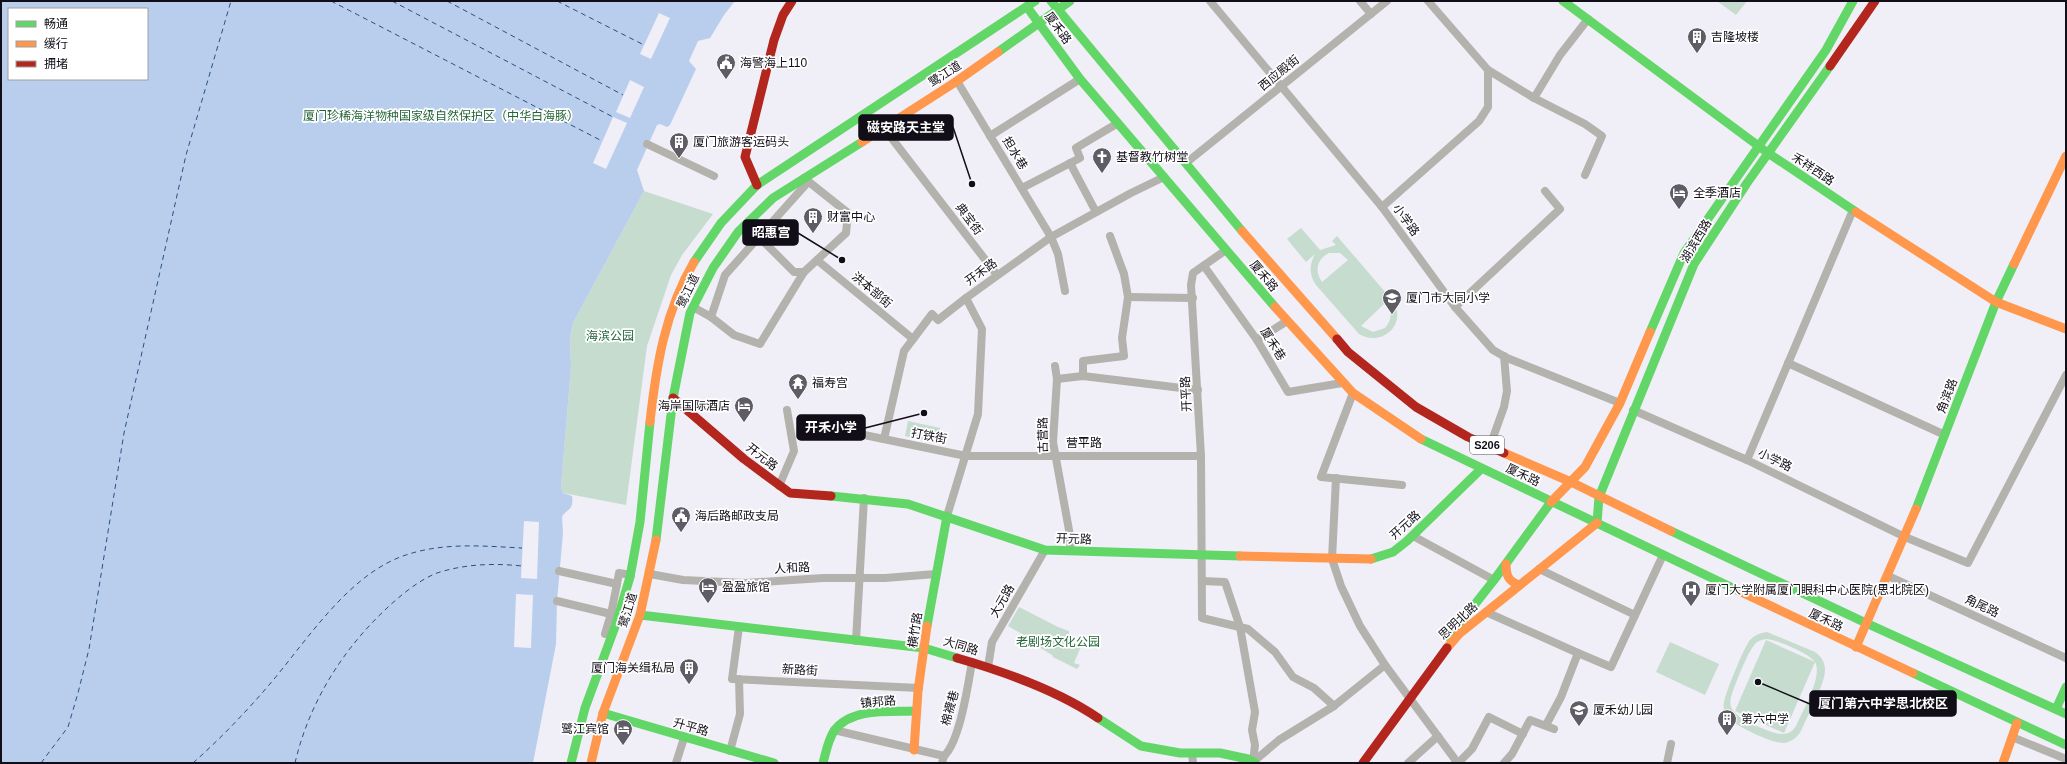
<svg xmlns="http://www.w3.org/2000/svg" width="2067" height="764" viewBox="0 0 2067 764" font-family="Arial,'Noto Sans SC',sans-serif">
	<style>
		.green { fill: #c6dcce; fill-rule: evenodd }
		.water { fill: #b9ceed; fill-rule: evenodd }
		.pier { fill: #f0eef7 }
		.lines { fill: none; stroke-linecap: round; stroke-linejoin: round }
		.ferry { stroke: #285084; stroke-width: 1; stroke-dasharray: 5 4; stroke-linecap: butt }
		.street { stroke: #b4b2ac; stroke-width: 8 }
		.fast { stroke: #63d668; stroke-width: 9 }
		.slow { stroke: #ff974d; stroke-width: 9 }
		.jam { stroke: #b3261e; stroke-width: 9 }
		.labels { text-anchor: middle; stroke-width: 3.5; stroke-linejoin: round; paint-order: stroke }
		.shield { fill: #fff; stroke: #59565d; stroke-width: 1 }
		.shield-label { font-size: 11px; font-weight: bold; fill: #120e18 }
		.street-label { font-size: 12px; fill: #120e18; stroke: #fff }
		.poi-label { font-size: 12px; fill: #120e18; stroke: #fff; text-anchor: start }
		.park-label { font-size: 12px; fill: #246539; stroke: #fff }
		.leader { fill: none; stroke: #120e18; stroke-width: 1.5 }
		.callout-dot { fill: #120e18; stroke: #fff; stroke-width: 1.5 }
		.callout { fill: #120e18; stroke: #120e18; stroke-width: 1.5 }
		.callout-label { font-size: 13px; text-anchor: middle; font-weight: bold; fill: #fff }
	</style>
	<rect width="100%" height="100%" fill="#f0eef7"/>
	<g class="green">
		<polygon points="1717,1 1747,1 1736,15"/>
		<polygon points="644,191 713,214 682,255 671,275 647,346 626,505 563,493 561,487 571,367 570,337 573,323"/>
		<path d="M1301,228l19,22 16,-5 -4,-4 5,-5 55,64c17,23 -10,48 -33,34l-43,-49c-7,-10 -7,-20 -1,-31l-9,8 -19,-23zM1329,253h11l8,7 -26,22c-8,-11 -5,-23 7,-29zM1385,303c8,7 7,17 0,25l-12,4 -12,-6z"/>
		<polygon points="908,421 940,428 937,443 905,436"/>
		<polygon points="1019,607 1058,627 1069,631 1069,634 1075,639 1082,640 1082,644 1074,663 1080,665 1077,669 1053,657 1052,655 1023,637 1024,635 1008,626"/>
		<path d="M1767,632l48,20c6,4 10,10 10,18 0,14 -18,47 -24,61 -4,6 -9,11 -17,12 -11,1 -54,-19 -59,-29 -1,-4 -2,-8 -1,-12 2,-10 20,-55 26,-62 5,-5 10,-7 17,-8zM1766,639c10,0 43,14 49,23l-49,-22 -31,71 49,22 31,-71c8,14 -12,48 -18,62 -3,6 -7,10 -14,10 -10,1 -47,-16 -51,-25 -2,-3 -2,-8 -1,-12 3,-10 17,-46 24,-53 3,-3 6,-4 11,-5z"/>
		<polygon points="1670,642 1719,664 1705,695 1656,672"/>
	</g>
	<path class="water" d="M1,1h734l-11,14 -14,23 -12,3 -9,20 7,8 -26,56 -3,2 -7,-3 -3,1 -20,45 7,21 -71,132 -3,14 1,30 -10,120 2,6 9,3c2,15 -5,12 -10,21l1,16 -6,68 -1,43 -23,119h-532zM9,9h138v70h-138z"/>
	<g class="pier">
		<polygon points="659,13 670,18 651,59 640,54"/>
		<polygon points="630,80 644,87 630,118 616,112"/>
		<polygon points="613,117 627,123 606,169 593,163"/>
		<polygon points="524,521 539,522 537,579 521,578"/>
		<polygon points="516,594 533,595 531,648 514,647"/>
	</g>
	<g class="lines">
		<g class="ferry">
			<polyline points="331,1 602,141"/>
			<polyline points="392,1 613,117"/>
			<polyline points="447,1 623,95"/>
			<polyline points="557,1 644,45"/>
			<polyline points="41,763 68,727 78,693 89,649 124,433 186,155 231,1"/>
			<path d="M193,763c27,-24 52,-50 76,-78 37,-43 78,-109 134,-129 39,-14 79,-10 119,-8"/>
			<path d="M295,763c14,-60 47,-113 92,-155 14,-13 32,-28 50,-35 28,-9 56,-10 85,-7"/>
		</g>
		<g class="street">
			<polyline points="1210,1 1382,207 1455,307 1493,350 1507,358 1620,403"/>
			<polyline points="1360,1 1371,14"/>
			<polyline points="1488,70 1534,98 1585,124 1602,136 1585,175"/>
			<polyline points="957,81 1051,237 1058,254 1065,291"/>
			<polyline points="1534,98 1560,55 1588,19"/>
			<polyline points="883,127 997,275"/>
			<polyline points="990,136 1080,79"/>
			<polyline points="647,144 714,176"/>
			<polyline points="1070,163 1096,212"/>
			<polyline points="1186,163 1387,1"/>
			<polyline points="1022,188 1080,158 1076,148 1118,123"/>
			<polyline points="1382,207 1479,121 1488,107 1488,70 1428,1"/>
			<polyline points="743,227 759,237 794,272 804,272 846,233 848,213 804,178"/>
			<polyline points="1226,250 1193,273 1191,285 1201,456 1202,618 1248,629 1275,652 1293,677 1314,688 1334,706"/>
			<polyline points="817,260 913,339"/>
			<polyline points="1204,266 1257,340 1288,392 1342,383"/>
			<polyline points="804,272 760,344 734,335 711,317 725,275 808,182"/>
			<polyline points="1128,297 1193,298"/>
			<polyline points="693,307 711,317"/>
			<polyline points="1455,307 1560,209 1545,191"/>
			<polyline points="1257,340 1287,321"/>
			<polyline points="1788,363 1945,435"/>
			<polyline points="1055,366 1057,379 1053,442 1069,530 1071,551"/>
			<polyline points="1083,376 1083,361 1124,356 1122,338 1128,297 1124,274 1110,236"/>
			<polyline points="1057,379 1083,376 1198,390"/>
			<polyline points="1353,393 1321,477 1402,485"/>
			<polyline points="1633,410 1747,460 1905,537 1968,563 2066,375"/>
			<polyline points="840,430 966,456 1201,456"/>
			<polyline points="884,439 904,351 932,314 938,320 966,298"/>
			<polyline points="1490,446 1504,407 1507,391 1504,356"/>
			<polyline points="1747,460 1853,210"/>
			<polyline points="1336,478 1332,559 1341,586 1360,626 1385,665 1454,758 1456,763"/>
			<polyline points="779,486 794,451 787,410"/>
			<polyline points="947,516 978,414 982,329 966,298 1051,237 1131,193 1164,177"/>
			<polyline points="1413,536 1494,580"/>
			<polyline points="1539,569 1635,615"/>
			<polyline points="559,571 617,584 619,573 631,575"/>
			<polyline points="650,574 683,580 745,583 823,578 885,578 936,574"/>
			<polyline points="1888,576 2066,658"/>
			<polyline points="1202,581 1225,582 1240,627 1255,712 1252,730 1255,745 1253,762"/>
			<polyline points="557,601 611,614 605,634 609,634"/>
			<polyline points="1486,612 1578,653 1561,697 1546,725"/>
			<polyline points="611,614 617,584"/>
			<polyline points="739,627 732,679 919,688"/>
			<polyline points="856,641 864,498"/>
			<polyline points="1578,653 1611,667 1663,555"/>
			<polyline points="988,667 992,642 1045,550"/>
			<polyline points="834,730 944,756 942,763"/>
			<polyline points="2012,737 2066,759"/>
			<polyline points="730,751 740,714 739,679"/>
			<polyline points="1192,753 1193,763"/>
			<path d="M944,756c16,-15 24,-71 28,-94"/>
			<polyline points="1253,762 1279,740 1334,706 1385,665"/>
			<polyline points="676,763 684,738"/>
			<polyline points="1408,763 1438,736"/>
			<polyline points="1458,763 1472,749 1489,717 1523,734"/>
			<polyline points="1504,763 1512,754 1530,720 1554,729"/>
			<polyline points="1667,763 1671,744"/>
		</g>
		<g class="fast">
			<polyline points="1051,1 1242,231"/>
			<polyline points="1563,1 1768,153 1856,212"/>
			<polyline points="1027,7 1080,79 1275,307"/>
			<polyline points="998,52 1070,1"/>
			<polyline points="694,262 721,223 757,185 1035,1"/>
			<polyline points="1650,332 1684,253 1826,50 1853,1"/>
			<polyline points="1421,439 1739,591"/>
			<polyline points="831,496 908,504 1045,550 1240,556"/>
			<polyline points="1916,509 1996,302 2014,264"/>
			<polyline points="1597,523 1599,497 1694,264 1747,183 1830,66"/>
			<polyline points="1671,531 1866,623 2066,714"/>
			<polyline points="656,540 673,398 690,313 713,268 738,232 773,198 862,142"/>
			<polyline points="1371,559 1393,552 1407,541 1481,469"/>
			<polyline points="640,615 924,648 957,658"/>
			<polyline points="927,626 947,516"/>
			<polyline points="1449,637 1494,580 1551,502"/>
			<polyline points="1913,673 2066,745"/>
			<polyline points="2056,709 2066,687"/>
			<polyline points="603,713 774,763"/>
			<polyline points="1098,718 1141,746 1180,753 1220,753 1248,759 1255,763"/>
			<polyline points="571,763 585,708 616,624 630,577 640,522 650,422"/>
			<path d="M823,763c3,-11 5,-23 11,-32 17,-24 57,-19 82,-20"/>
		</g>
		<g class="slow">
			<polyline points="862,142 957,81 998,52"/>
			<polyline points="1856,212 1996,302 2066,329"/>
			<polyline points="1242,231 1337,339"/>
			<polyline points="2014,264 2066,156"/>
			<polyline points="1275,307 1353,393 1421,439"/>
			<path d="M650,422c6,-55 15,-111 44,-160"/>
			<polyline points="1504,453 1571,482 1671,531"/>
			<polyline points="1551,502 1585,467 1620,403 1650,332"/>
			<polyline points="1240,556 1371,559"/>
			<path d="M1506,564c0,11 2,17 13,21"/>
			<polyline points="1739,591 1913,673"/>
			<polyline points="1856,647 1916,509"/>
			<polyline points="1447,648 1459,634 1597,523"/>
			<polyline points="914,750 918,691 927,626"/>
			<polyline points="591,763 603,713 640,615 656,540"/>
			<polyline points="2003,763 2017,723"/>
		</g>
		<g class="jam">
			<polyline points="1830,66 1875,1"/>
			<polyline points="757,185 745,157 774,40 783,15 792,1"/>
			<polyline points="1337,339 1348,352 1416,407 1468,437 1504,453"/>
			<polyline points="673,398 744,459 790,493 831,496"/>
			<path d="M957,658c45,13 103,34 141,60"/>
			<polyline points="1363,763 1447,648"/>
		</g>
	</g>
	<defs>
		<symbol id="building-pin" viewBox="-11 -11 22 30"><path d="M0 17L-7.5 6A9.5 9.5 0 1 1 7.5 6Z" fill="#605c66" stroke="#fff"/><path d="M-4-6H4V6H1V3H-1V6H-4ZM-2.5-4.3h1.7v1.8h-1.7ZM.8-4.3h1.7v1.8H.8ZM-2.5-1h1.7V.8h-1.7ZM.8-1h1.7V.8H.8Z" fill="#fff"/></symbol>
		<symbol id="civic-pin" viewBox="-11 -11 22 30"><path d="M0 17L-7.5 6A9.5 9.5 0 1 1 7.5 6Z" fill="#605c66" stroke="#fff"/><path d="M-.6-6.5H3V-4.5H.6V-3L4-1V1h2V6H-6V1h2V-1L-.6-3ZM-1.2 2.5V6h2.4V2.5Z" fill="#fff"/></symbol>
		<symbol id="church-pin" viewBox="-11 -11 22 30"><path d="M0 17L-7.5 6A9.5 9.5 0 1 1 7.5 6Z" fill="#605c66" stroke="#fff"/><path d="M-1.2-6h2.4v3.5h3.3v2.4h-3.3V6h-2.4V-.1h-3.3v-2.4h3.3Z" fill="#fff"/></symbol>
		<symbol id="hotel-pin" viewBox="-11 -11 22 30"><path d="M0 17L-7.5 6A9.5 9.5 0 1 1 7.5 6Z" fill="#605c66" stroke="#fff"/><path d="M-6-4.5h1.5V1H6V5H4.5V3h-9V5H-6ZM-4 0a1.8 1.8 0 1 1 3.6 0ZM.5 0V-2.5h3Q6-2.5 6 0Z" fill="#fff"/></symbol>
		<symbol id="school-pin" viewBox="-11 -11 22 30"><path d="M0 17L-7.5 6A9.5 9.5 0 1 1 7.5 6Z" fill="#605c66" stroke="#fff"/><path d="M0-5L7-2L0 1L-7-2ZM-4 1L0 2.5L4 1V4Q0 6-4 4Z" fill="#fff"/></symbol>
		<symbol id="temple-pin" viewBox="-11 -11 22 30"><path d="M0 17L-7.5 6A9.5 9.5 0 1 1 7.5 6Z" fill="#605c66" stroke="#fff"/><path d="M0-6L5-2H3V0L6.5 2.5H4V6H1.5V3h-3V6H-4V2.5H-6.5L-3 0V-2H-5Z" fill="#fff"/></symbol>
		<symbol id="hospital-pin" viewBox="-11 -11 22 30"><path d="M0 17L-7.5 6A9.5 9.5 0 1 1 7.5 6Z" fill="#605c66" stroke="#fff"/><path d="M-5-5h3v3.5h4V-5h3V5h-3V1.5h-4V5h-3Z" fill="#fff"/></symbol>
	</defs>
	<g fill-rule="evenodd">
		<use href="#building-pin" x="1686" y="26" width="22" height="30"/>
		<use href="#civic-pin" x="715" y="52" width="22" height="30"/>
		<use href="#building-pin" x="668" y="131" width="22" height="30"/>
		<use href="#church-pin" x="1091" y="146" width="22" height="30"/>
		<use href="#hotel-pin" x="1668" y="182" width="22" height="30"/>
		<use href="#building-pin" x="802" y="206" width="22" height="30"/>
		<use href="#school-pin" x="1381" y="287" width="22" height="30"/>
		<use href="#temple-pin" x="787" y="372" width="22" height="30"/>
		<use href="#hotel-pin" x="733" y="395" width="22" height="30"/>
		<use href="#civic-pin" x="670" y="505" width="22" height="30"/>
		<use href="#hotel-pin" x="697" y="576" width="22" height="30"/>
		<use href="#hospital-pin" x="1680" y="579" width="22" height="30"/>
		<use href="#building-pin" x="678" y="657" width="22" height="30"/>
		<use href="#school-pin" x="1568" y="699" width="22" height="30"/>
		<use href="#building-pin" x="1716" y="708" width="22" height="30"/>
		<use href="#hotel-pin" x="612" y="718" width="22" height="30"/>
	</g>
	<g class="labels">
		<rect class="shield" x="1470" y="436" width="34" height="18" rx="3"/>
		<g class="shield-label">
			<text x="1487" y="449">S206</text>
		</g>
		<g class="street-label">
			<text transform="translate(1058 28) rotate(54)" y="4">厦禾路</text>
			<text transform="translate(1279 73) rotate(-39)" y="4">西应殿街</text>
			<text transform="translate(945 74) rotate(-33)" y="4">鹭江道</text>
			<text transform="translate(1015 153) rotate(59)" y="4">担水巷</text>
			<text transform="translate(1813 169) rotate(34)" y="4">禾祥西路</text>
			<text transform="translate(969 219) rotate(53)" y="4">典宝街</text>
			<text transform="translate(1406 220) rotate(54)" y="4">小学路</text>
			<text transform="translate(1696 241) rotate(-59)" y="4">湖滨西路</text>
			<text transform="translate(981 272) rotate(-36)" y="4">开禾路</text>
			<text transform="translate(1264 276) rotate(50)" y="4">厦禾路</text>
			<text transform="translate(872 290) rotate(40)" y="4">洪本部街</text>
			<text transform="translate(688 291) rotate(-65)" y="4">鹭江道</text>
			<text transform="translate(1273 344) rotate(58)" y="4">厦禾巷</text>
			<text transform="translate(1186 394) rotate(-93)" y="4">开平路</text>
			<text transform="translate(1947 396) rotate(-69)" y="4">角滨路</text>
			<text transform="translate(1043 435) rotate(-91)" y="4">古营路</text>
			<text transform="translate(929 436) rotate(11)" y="4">打铁街</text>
			<text x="1084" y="447">营平路</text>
			<text transform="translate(762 457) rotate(38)" y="4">开元路</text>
			<text transform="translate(1775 460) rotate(26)" y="4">小学路</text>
			<text transform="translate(1523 475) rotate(25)" y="4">厦禾路</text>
			<text transform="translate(1405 525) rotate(-42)" y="4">开元路</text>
			<text transform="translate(1074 539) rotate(2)" y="4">开元路</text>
			<text transform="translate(792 568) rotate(-3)" y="4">人和路</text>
			<text transform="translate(1002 601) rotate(-60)" y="4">大元路</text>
			<text transform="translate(1982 606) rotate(25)" y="4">角尾路</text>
			<text transform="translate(628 610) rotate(-73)" y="4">鹭江道</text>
			<text transform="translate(1826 620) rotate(25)" y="4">厦禾路</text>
			<text transform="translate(1458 621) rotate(-43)" y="4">思明北路</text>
			<text transform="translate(915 630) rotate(-81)" y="4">横竹路</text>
			<text transform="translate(961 646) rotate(17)" y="4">大同路</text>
			<text transform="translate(800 670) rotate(3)" y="4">新路街</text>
			<text transform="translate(878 702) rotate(-5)" y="4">镇邦路</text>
			<text transform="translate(950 708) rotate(-75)" y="4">棉襪巷</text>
			<text transform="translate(691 727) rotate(16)" y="4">升平路</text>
		</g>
		<g class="poi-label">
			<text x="1711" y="41">吉隆坡楼</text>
			<text x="740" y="67">海警海上110</text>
			<text x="693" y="146">厦门旅游客运码头</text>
			<text x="1116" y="161">基督教竹树堂</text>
			<text x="1693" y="197">全季酒店</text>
			<text x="827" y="221">财富中心</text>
			<text x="1406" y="302">厦门市大同小学</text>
			<text x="812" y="387">福寿宫</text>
			<text x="730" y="410" text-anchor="end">海岸国际酒店</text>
			<text x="695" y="520">海后路邮政支局</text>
			<text x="722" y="591">盈盈旅馆</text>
			<text x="1705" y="594">厦门大学附属厦门眼科中心医院(思北院区)</text>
			<text x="675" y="672" text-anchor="end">厦门海关缉私局</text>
			<text x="1593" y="714">厦禾幼儿园</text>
			<text x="1741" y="723">第六中学</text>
			<text x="609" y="733" text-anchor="end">鹭江宾馆</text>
		</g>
		<g class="park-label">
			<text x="441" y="120">厦门珍稀海洋物种国家级自然保护区（中华白海豚）</text>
			<text x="610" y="340">海滨公园</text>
			<text x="1058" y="646">老剧场文化公园</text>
		</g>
	</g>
	<path class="leader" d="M972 184L953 127M842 260L798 233M924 413L865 428M1758 682L1810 704"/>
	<g class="callout-dot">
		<circle cx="972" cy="184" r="4"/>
		<circle cx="842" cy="260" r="4"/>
		<circle cx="924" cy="413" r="4"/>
		<circle cx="1758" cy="682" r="4"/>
	</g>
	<g class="callout">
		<rect x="859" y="115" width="94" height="25" rx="4"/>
		<rect x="743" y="220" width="55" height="25" rx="4"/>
		<rect x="797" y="415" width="68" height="25" rx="4"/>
		<rect x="1810" y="691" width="146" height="25" rx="4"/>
	</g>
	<g class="callout-label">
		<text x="906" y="132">磁安路天主堂</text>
		<text x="771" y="237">昭惠宫</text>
		<text x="831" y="432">开禾小学</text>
		<text x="1883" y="708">厦门第六中学思北校区</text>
	</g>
	<rect width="2067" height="764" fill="none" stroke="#120e18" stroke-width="4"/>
	<rect x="8" y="8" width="140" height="72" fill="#ffffff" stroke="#a09fa3"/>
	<rect x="16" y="21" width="20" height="6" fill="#63d668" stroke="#a09fa3"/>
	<text x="44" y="28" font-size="12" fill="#120e18">畅通</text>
	<rect x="16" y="41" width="20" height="6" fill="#ff974d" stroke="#a09fa3"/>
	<text x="44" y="48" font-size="12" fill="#120e18">缓行</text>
	<rect x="16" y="61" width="20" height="6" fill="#b3261e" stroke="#a09fa3"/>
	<text x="44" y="68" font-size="12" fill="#120e18">拥堵</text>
</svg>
